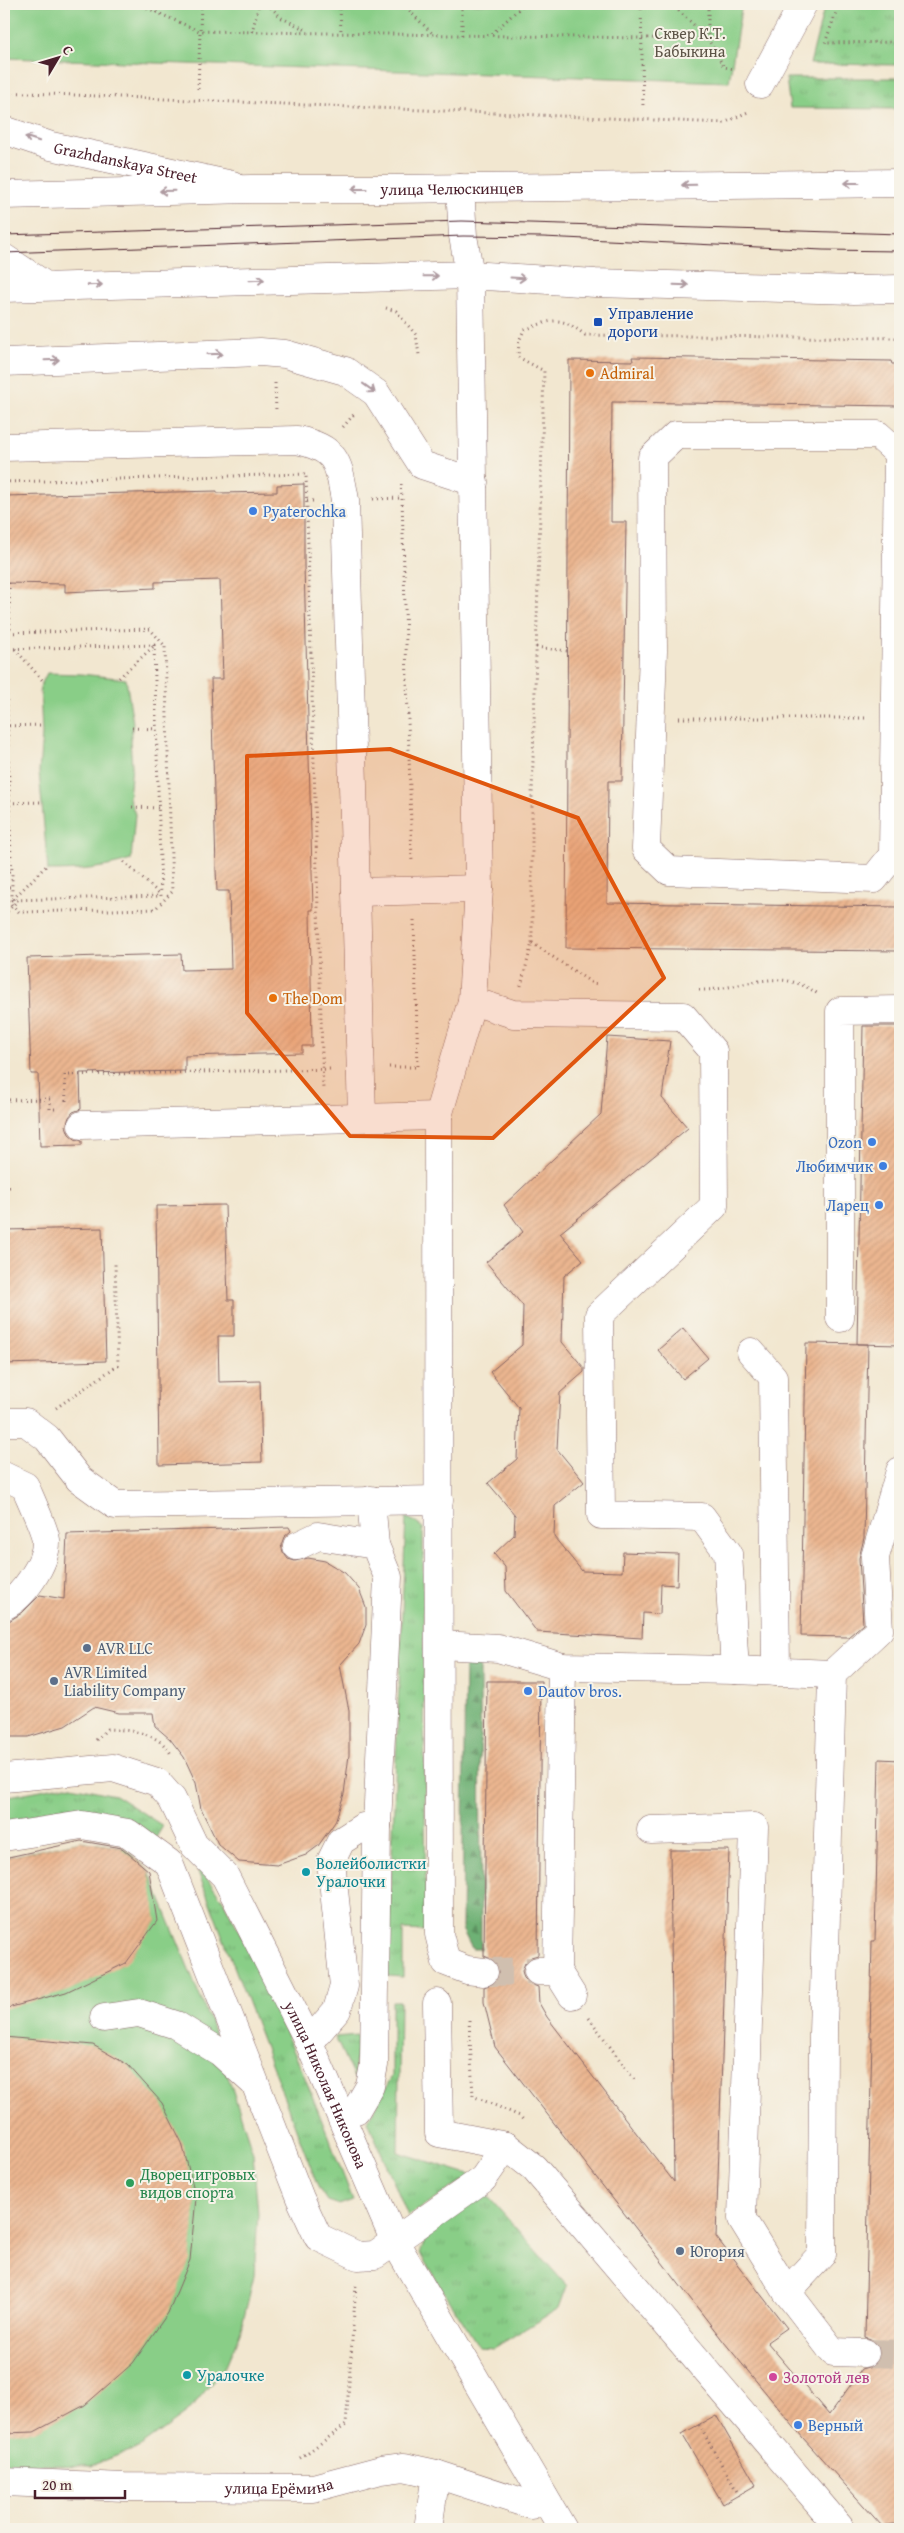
<svg xmlns="http://www.w3.org/2000/svg" width="904" height="2533" viewBox="0 0 904 2533" font-family="'Gentium Book Plus',serif">
	<style>
		.grass { fill: url(#grass-tufts); stroke: #6a7659 }
		.forest { fill: url(#forest-firs); stroke: #5c6850 }
		.park { fill: #89ce87; stroke: #6a7659 }
		.building { fill: url(#building-hatch) }
		.lines { fill: none; stroke-linecap: round; stroke-linejoin: round }
		.minor-tunnel { stroke: #d0bfaf; stroke-width: 28; stroke-dasharray: 28 14; stroke-linecap: butt }
		.minor-casing { stroke: #856565; stroke-width: 29 }
		.major-casing { stroke: #856565; stroke-width: 29 }
		.path { stroke: #856565; stroke-width: 3; stroke-dasharray: 1 4; stroke-linecap: butt }
		.minor { stroke: #fff; stroke-width: 28 }
		.major { stroke: #fff; stroke-width: 28 }
		.tram { stroke: #4a1f2b; stroke-width: 1 }
		.oneway { stroke: #ae9aa0 }
		.marked { fill: #e0560e; fill-opacity: 0.2; stroke: #e0560e; stroke-width: 4; stroke-linejoin: round }
		.transit-dot { fill: #1a4fb4; stroke: #f7f3e8; stroke-width: 2 }
		.food-dot { fill: #e8710a; stroke: #f7f3e8; stroke-width: 2 }
		.shop-dot { fill: #3f7fe0; stroke: #f7f3e8; stroke-width: 2 }
		.service-dot { fill: #5c6f8a; stroke: #f7f3e8; stroke-width: 2 }
		.culture-dot { fill: #0f9aa8; stroke: #f7f3e8; stroke-width: 2 }
		.leisure-dot { fill: #2e9e5b; stroke: #f7f3e8; stroke-width: 2 }
		.hotel-dot { fill: #d1479c; stroke: #f7f3e8; stroke-width: 2 }
		.labels { text-anchor: middle; stroke-width: 4; stroke-linejoin: round; paint-order: stroke }
		.park-label { font-size: 16px; fill: #5d5447; stroke: #f7f3e8 }
		.street-label { font-size: 16px; fill: #4a1f2b; stroke: #f7f3e8 }
		.transit-label { font-size: 16px; fill: #164399; stroke: #f7f3e8; text-anchor: start }
		.food-label { font-size: 16px; fill: #c56008; stroke: #f7f3e8; text-anchor: start }
		.shop-label { font-size: 16px; fill: #366cbe; stroke: #f7f3e8; text-anchor: start }
		.service-label { font-size: 16px; fill: #4e5e75; stroke: #f7f3e8; text-anchor: start }
		.culture-label { font-size: 16px; fill: #0d838f; stroke: #f7f3e8; text-anchor: start }
		.leisure-label { font-size: 16px; fill: #27864d; stroke: #f7f3e8; text-anchor: start }
		.hotel-label { font-size: 16px; fill: #b23c85; stroke: #f7f3e8; text-anchor: start }
	</style>
	<defs>
		<pattern id="grass-tufts" width="24" height="20" patternUnits="userSpaceOnUse" patternTransform="scale(1.25)"><rect width="24" height="20" fill="#89ce87"/><path d="M3 7l-1-3M5 7V3M7 7l1-3M15 17l-1-3M17 17v-4M19 17l1-3" fill="none" stroke="#78b075"/></pattern>
		<pattern id="forest-firs" width="22" height="20" patternUnits="userSpaceOnUse" patternTransform="scale(1.25)"><rect width="22" height="20" fill="#6eb174"/><path d="M5 1l3.5 6h-7zM16 11l3.5 6h-7z" fill="#5c8f5f"/></pattern>
		<pattern id="building-hatch" width="6" height="6" patternUnits="userSpaceOnUse" patternTransform="scale(1.25)"><rect width="6" height="6" fill="#ebb690"/><path d="M-1 1l2-2M0 6l6-6M5 7l2-2" fill="none" stroke="#cb9c7c"/></pattern>
	</defs>
	<rect width="100%" height="100%" fill="#f7f3e8"/>
	<filter id="ink" filterUnits="userSpaceOnUse"><feTurbulence type="fractalNoise" baseFrequency=".02" numOctaves="2"/><feDisplacementMap in="SourceGraphic" scale="10" xChannelSelector="R" yChannelSelector="G"/><feConvolveMatrix kernelMatrix="1 2 1 2 8 2 1 2 1" color-interpolation-filters="sRGB"/></filter>
	<filter id="wash" filterUnits="userSpaceOnUse"><feTurbulence type="fractalNoise" baseFrequency=".0096" numOctaves="4" result="noise"/><feDisplacementMap in="SourceGraphic" scale="20" xChannelSelector="R" yChannelSelector="G"/><feGaussianBlur stdDeviation="1.12" result="paint"/><feColorMatrix in="noise" values="0 0 0 0 0 0 0 0 0 0 0 0 0 0 0 0 0 1.4 0 .05"/><feComposite in="paint" operator="in"/></filter>
	<g filter="url(#wash)">
		<rect width="100%" height="100%" fill="#f2e7d0"/>
		<g class="grass">
			<polygon points="825,4 900,4 900,65 810,64"/>
			<polygon points="786,78 900,78 900,109 790,108"/>
			<polygon points="406,1516 423,1528 426,1931 403,1930 403,1977 387,1976"/>
			<polygon points="67,1785 115,1795 163,1826 152,1844 107,1816 69,1812 4,1826 4,1797"/>
			<polygon points="192,1856 224,1902 248,1948 302,2070 353,2200 339,2205 327,2201 319,2189"/>
			<polygon points="392,2001 400,2001 398,2152 472,2175 408,2216 368,2121 392,2076"/>
			<polygon points="358,2035 354,2078 335,2037"/>
			<polygon points="484,2192 567,2286 559,2308 494,2348 479,2347 420,2254 433,2225"/>
		</g>
		<polygon class="forest" points="465,1653 480,1654 481,1949 472,1949 462,1929"/>
		<g class="park">
			<polygon points="4,4 747,4 741,10 729,82 4,58"/>
			<path d="M47,673l34,1 45,5 7,44 -3,18 2,24 -3,33 6,16 -4,46c-28,9 -54,11 -83,11l-9,-99 3,-38 -2,-47z"/>
			<polygon points="81,1841 124,1848 149,1871 212,2026 253,2153 258,2214 254,2276 241,2330 227,2364 188,2412 138,2448 90,2466 4,2464 4,1858"/>
		</g>
		<g id="blocks">
			<g class="building">
				<polygon points="632,357 891,361 892,364 900,364 900,406 612,402 611,522 626,522 622,781 608,781 607,903 900,907 900,951 566,948 569,360 633,361"/>
				<polygon points="304,484 304,565 313,910 310,910 312,1046 302,1046 302,1053 185,1056 185,1071 80,1073 81,1109 73,1112 69,1117 66,1126 69,1134 75,1139 82,1141 82,1145 40,1146 38,1074 31,1074 27,958 181,954 182,970 231,969 229,891 217,891 216,870 211,679 223,679 220,580 155,582 155,588 65,592 65,584 4,583 4,496 217,491 217,493 277,492 277,485"/>
				<polygon points="863,1026 900,1026 900,1345 857,1344"/>
				<polygon points="607,1037 670,1041 662,1098 688,1128 560,1233 583,1260 564,1276 562,1342 584,1368 584,1372 560,1393 557,1449 584,1482 555,1506 554,1537 582,1571 622,1572 623,1552 678,1554 677,1585 661,1584 660,1614 643,1613 642,1638 537,1632 506,1591 505,1567 494,1554 514,1535 515,1515 488,1483 517,1459 519,1408 490,1372 522,1345 523,1306 486,1262 523,1232 504,1205 601,1114"/>
				<polygon points="225,1205 228,1300 234,1300 234,1336 218,1336 219,1382 260,1381 262,1462 159,1465 156,1206"/>
				<polygon points="102,1228 106,1361 4,1364 4,1230"/>
				<polygon points="683,1328 708,1358 683,1379 658,1350"/>
				<polygon points="806,1343 868,1344 864,1538 859,1558 863,1624 848,1637 801,1636"/>
				<polygon points="289,1527 291,1531 284,1537 281,1545 283,1552 288,1559 295,1561 308,1558 325,1561 345,1573 359,1589 366,1607 366,1625 359,1644 340,1665 349,1711 349,1755 344,1794 335,1822 318,1846 306,1855 277,1865 239,1862 218,1844 201,1809 196,1783 184,1757 170,1739 155,1726 153,1713 119,1713 94,1707 65,1726 28,1737 4,1737 4,1624 22,1613 40,1595 64,1599 67,1534"/>
				<polygon points="487,1681 541,1681 538,1955 531,1957 525,1963 522,1971 524,1978 530,1984 538,1987 539,2003 547,2017 674,2182 670,1850 729,1850 716,2237 787,2328 767,2342 829,2415 862,2369 873,2366 878,2361 881,2354 878,2345 873,2340 865,2337 872,2037 870,2037 872,1941 875,1941 879,1759 900,1760 900,2523 882,2526 803,2438 724,2342 495,2047 484,2002 484,1987 496,1982 500,1973 498,1966 494,1960 484,1956"/>
				<polygon points="81,1841 122,1848 149,1871 157,1921 126,1963 66,1992 4,2009 4,1858"/>
				<polygon points="4,2037 93,2045 128,2065 162,2103 182,2143 196,2198 190,2260 168,2313 133,2363 85,2405 34,2432 4,2433"/>
				<polygon points="716,2415 756,2485 723,2504 682,2434"/>
			</g>
		</g>
	</g>
	<g filter="url(#ink)">
		<use href="#blocks" fill-opacity="0" stroke="#856565" stroke-width="1"/>
		<g class="lines">
			<g class="minor-tunnel">
				<polyline points="484,1972 538,1971"/>
				<polyline points="865,2353 900,2354"/>
			</g>
			<defs>
				<g id="minor">
					<polyline points="760,84 803,4"/>
					<path id="s1" d="M4,130l47,16 181,39"/>
					<polyline points="460,188 463,236 470,275 479,889 472,1001 438,1116 439,1934 446,1962 467,1970 484,1972"/>
					<polyline points="4,362 260,352 285,354 345,371 376,393 422,465 474,482"/>
					<polygon points="676,435 878,435 898,453 893,855 874,879 669,871 646,849 653,651 652,458"/>
					<path d="M4,447l293,-7c41,9 41,22 48,60l11,392 123,-3"/>
					<polyline points="356,892 362,1117"/>
					<polyline points="472,1001 513,1014 683,1016 713,1051 714,1206 599,1315 601,1515 702,1517 728,1553 735,1670"/>
					<polyline points="82,1125 438,1116"/>
					<polyline points="840,1318 840,1011 900,1010"/>
					<polyline points="751,1352 773,1377 776,1672"/>
					<polyline points="4,1422 26,1422 47,1438 79,1479 115,1505 439,1500"/>
					<path d="M4,1476l21,10c5,12 20,44 21,54 1,23 -23,57 -42,66"/>
					<polyline points="371,1500 375,1545"/>
					<polyline points="297,1546 318,1536 375,1545 388,1577 377,1826 374,2065 370,2086 356,2110 341,2113"/>
					<polyline points="439,1645 498,1648 562,1667 735,1670 832,1674 879,1630 875,1557 900,1471"/>
					<path id="s2" d="M4,1778l109,-10 44,14 15,17 22,46 31,31 82,162 88,204 168,287"/>
					<polyline points="651,1830 754,1827 742,2219 787,2292 833,2352 865,2353"/>
					<polyline points="4,1837 82,1825 128,1833 169,1863 300,2198 318,2237 358,2256 375,2255 483,2179 506,2146"/>
					<polyline points="538,1971 557,1971 572,1995"/>
					<polyline points="557,1971 562,1667"/>
					<polyline points="437,2003 439,2133 506,2146 534,2168 841,2529"/>
					<polyline points="104,2018 139,2013 176,2025 220,2052 253,2082"/>
					<polyline points="307,2038 318,2032 337,2010 344,1986 331,1861 341,1841 363,1827 377,1826"/>
					<polyline points="787,2292 822,2254 823,2034 832,1674"/>
					<path id="s3" d="M4,2482l120,5 189,1 68,-18 23,-3 32,7 95,31 13,-8"/>
					<polyline points="428,2529 436,2474"/>
				</g>
				<g id="major">
					<path id="s4" d="M4,195l247,-6h139l510,-6"/>
					<polyline points="4,258 46,286"/>
					<polyline points="4,288 470,275 595,283 854,290 900,289"/>
				</g>
			</defs>
			<use href="#minor" class="minor-casing"/>
			<use href="#major" class="major-casing"/>
			<g class="path">
				<polyline points="138,4 199,31 708,39 724,67 735,69"/>
				<polyline points="267,4 282,18 308,31"/>
				<polyline points="340,4 341,33"/>
				<polyline points="402,4 433,34"/>
				<polyline points="462,4 462,35"/>
				<polyline points="641,4 643,107"/>
				<polyline points="671,4 708,38"/>
				<polyline points="708,4 708,38"/>
				<polyline points="839,4 825,43 900,42"/>
				<polyline points="252,32 259,4"/>
				<polyline points="492,34 524,4"/>
				<polyline points="198,89 201,4"/>
				<polyline points="4,92 724,123 750,111"/>
				<polyline points="386,308 396,311 416,335 419,355"/>
				<polyline points="275,383 276,411"/>
				<polyline points="343,427 355,413"/>
				<polyline points="4,482 306,474 323,1091"/>
				<polyline points="6,482 6,496"/>
				<polyline points="401,484 402,498"/>
				<polyline points="373,499 402,498 412,863"/>
				<polyline points="307,501 316,501"/>
				<polyline points="9,583 10,633"/>
				<polyline points="4,633 150,629 165,646 172,892 155,909 19,912 4,897"/>
				<polyline points="536,647 567,651"/>
				<polyline points="4,649 154,645 161,896 12,900 12,871"/>
				<polyline points="15,649 43,681"/>
				<polyline points="119,678 154,646"/>
				<polyline points="679,718 866,718"/>
				<polyline points="4,726 41,725"/>
				<polyline points="132,728 157,729"/>
				<polyline points="4,803 42,802"/>
				<polyline points="132,807 159,808"/>
				<polyline points="4,859 11,859 5,633"/>
				<polyline points="124,862 161,895"/>
				<polyline points="4,871 12,871 11,859"/>
				<polyline points="4,887 12,887"/>
				<polyline points="13,899 47,865"/>
				<polyline points="4,915 18,900"/>
				<polyline points="532,943 592,983 598,984"/>
				<path d="M521,986l11,-43v-147l12,-425 -26,-14 1,-16 5,-11c30,-11 35,-15 61,5l315,3"/>
				<path d="M699,990c43,1 77,-26 119,4"/>
				<polyline points="389,1067 418,1067 414,919"/>
				<polyline points="4,1100 50,1099 50,1109 57,1109"/>
				<polyline points="66,1101 65,1075 333,1069"/>
				<polyline points="4,1187 11,1187"/>
				<polyline points="56,1408 118,1365 115,1263"/>
				<path d="M96,1740l11,-11c24,1 53,3 65,27"/>
				<polyline points="589,2018 636,2082"/>
				<polyline points="469,2020 473,2096 520,2116 524,2121"/>
				<polyline points="699,2425 739,2495"/>
				<polyline points="300,2458 346,2425 356,2284"/>
			</g>
			<use href="#minor" class="minor"/>
			<use href="#major" class="major"/>
			<g class="tram">
				<polyline points="4,235 462,221 900,234"/>
				<polyline points="4,253 463,236 543,237 823,250 900,251"/>
			</g>
		</g>
		<defs><path id="oneway-shaft" d="M-6 0H5M1.5-3L5.5 0L1.5 3" fill="none" stroke-width="1.6" stroke-linecap="round" stroke-linejoin="round" transform="scale(1.25)"/></defs>
		<g class="oneway">
			<use href="#oneway-shaft" transform="translate(32 139) rotate(-162)"/>
			<use href="#oneway-shaft" transform="translate(852 183) rotate(180)"/>
			<use href="#oneway-shaft" transform="translate(689 185) rotate(179)"/>
			<use href="#oneway-shaft" transform="translate(359 189) rotate(-180)"/>
			<use href="#oneway-shaft" transform="translate(167 191) rotate(179)"/>
			<use href="#oneway-shaft" transform="translate(431 276) rotate(-1)"/>
			<use href="#oneway-shaft" transform="translate(518 278) rotate(3)"/>
			<use href="#oneway-shaft" transform="translate(257 280) rotate(-2)"/>
			<use href="#oneway-shaft" transform="translate(95 285) rotate(-2)"/>
			<use href="#oneway-shaft" transform="translate(681 285) rotate(2)"/>
			<use href="#oneway-shaft" transform="translate(215 354) rotate(-2)"/>
			<use href="#oneway-shaft" transform="translate(52 360) rotate(-2)"/>
			<use href="#oneway-shaft" transform="translate(369 388) rotate(36)"/>
		</g>
	</g>
	<path class="marked" d="M390,749l188,69 86,160 -171,160 -143,-2 -103,-123v-257z"/>
	<rect class="transit-dot" x="593" y="317" width="10" height="10" rx="2.5"/>
	<g class="food-dot">
		<circle cx="590" cy="373" r="5"/>
		<circle cx="273" cy="998" r="5"/>
	</g>
	<g class="shop-dot">
		<circle cx="253" cy="511" r="5"/>
		<circle cx="872" cy="1142" r="5"/>
		<circle cx="883" cy="1166" r="5"/>
		<circle cx="879" cy="1205" r="5"/>
		<circle cx="528" cy="1691" r="5"/>
		<circle cx="798" cy="2425" r="5"/>
	</g>
	<g class="service-dot">
		<circle cx="87" cy="1648" r="5"/>
		<circle cx="54" cy="1681" r="5"/>
		<circle cx="680" cy="2251" r="5"/>
	</g>
	<g class="culture-dot">
		<circle cx="306" cy="1872" r="5"/>
		<circle cx="187" cy="2375" r="5"/>
	</g>
	<circle class="leisure-dot" cx="130" cy="2183" r="5"/>
	<circle class="hotel-dot" cx="773" cy="2377" r="5"/>
	<g class="labels">
		<g class="park-label">
			<text x="690" y="39">Сквер К.Т.<tspan x="690" dy="18">Бабыкина</tspan></text>
		</g>
		<g class="street-label">
			<text dy="6" stroke="none"><textPath href="#s1" startOffset="126">Grazhdanskaya Street</textPath></text>
			<text dy="6" stroke="none"><textPath href="#s4" startOffset="448">улица Челюскинцев</textPath></text>
			<text dy="6" stroke="none"><textPath href="#s2" startOffset="505">улица Николая Никонова</textPath></text>
			<text dy="6" stroke="none"><textPath href="#s3" startOffset="275">улица Ерёмина</textPath></text>
		</g>
		<g class="transit-label">
			<text x="608" y="319">Управление<tspan x="608" dy="18">дороги</tspan></text>
		</g>
		<g class="food-label">
			<text x="600" y="379">Admiral</text>
			<text x="283" y="1004">The Dom</text>
		</g>
		<g class="shop-label">
			<text x="263" y="517">Pyaterochka</text>
			<text x="862" y="1148" text-anchor="end">Ozon</text>
			<text x="873" y="1172" text-anchor="end">Любимчик</text>
			<text x="869" y="1211" text-anchor="end">Ларец</text>
			<text x="538" y="1697">Dautov bros.</text>
			<text x="808" y="2431">Верный</text>
		</g>
		<g class="service-label">
			<text x="97" y="1654">AVR LLC</text>
			<text x="64" y="1678">AVR Limited<tspan x="64" dy="18">Liability Company</tspan></text>
			<text x="690" y="2257">Югория</text>
		</g>
		<g class="culture-label">
			<text x="316" y="1869">Волейболистки<tspan x="316" dy="18">Уралочки</tspan></text>
			<text x="197" y="2381">Уралочке</text>
		</g>
		<g class="leisure-label">
			<text x="140" y="2180">Дворец игровых<tspan x="140" dy="18">видов спорта</tspan></text>
		</g>
		<g class="hotel-label">
			<text x="783" y="2383">Золотой лев</text>
		</g>
	</g>
	<rect width="904" height="2533" fill="none" stroke="#f7f3e8" stroke-width="20"/>
	<g transform="translate(58 58) rotate(52)" stroke="#f7f3e8" stroke-width="4" paint-order="stroke">
	<path d="M0-4L9 19L0 12L-9 19Z" fill="#4a1f2b"/>
	<text y="-8" font-size="14" font-weight="bold" text-anchor="middle" fill="#4a1f2b">С</text>
	</g>
	<path d="M35 2490v8h90v-8" fill="none" stroke="#4a1f2b" stroke-width="2.5"/>
	<text x="42" y="2490" font-size="15" fill="#4a1f2b" stroke="#f7f3e8" stroke-width="4" paint-order="stroke">20 m</text>
</svg>
